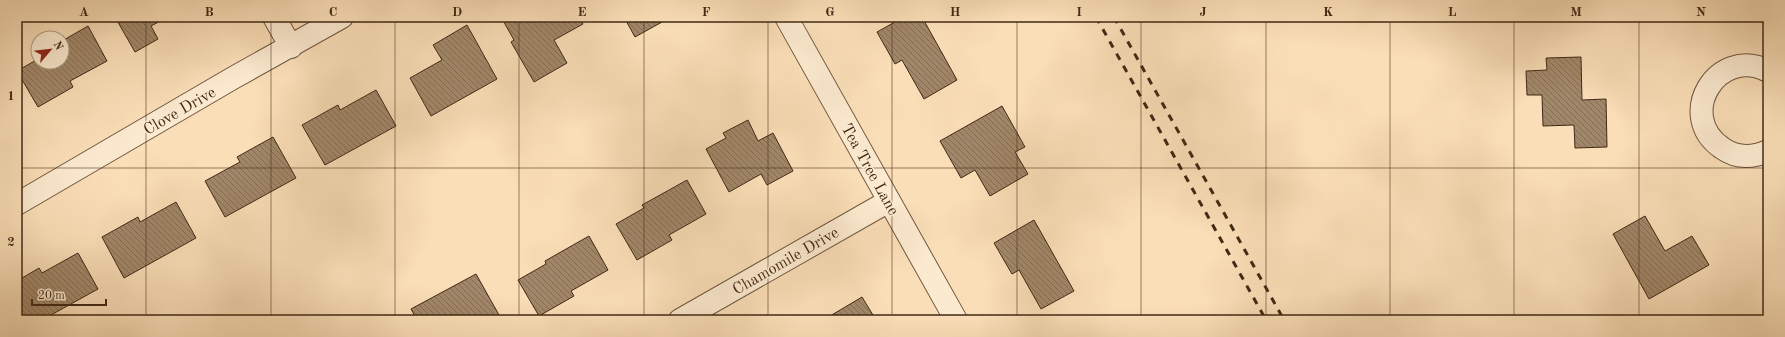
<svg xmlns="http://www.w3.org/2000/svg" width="1785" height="337" viewBox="0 0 1785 337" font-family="'Old Standard TT',serif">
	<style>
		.building { fill: url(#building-back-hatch); stroke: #412915 }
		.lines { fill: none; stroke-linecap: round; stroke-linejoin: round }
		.street-casing { stroke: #6f563e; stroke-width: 24 }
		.street { stroke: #fcead0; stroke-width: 22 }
		.rail { stroke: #412915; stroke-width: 3; stroke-dasharray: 7 7; stroke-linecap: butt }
		.grid { fill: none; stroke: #412915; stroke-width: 1; stroke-opacity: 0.55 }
		.labels { text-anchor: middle; stroke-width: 3; stroke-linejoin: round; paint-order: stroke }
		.street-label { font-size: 16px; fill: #412915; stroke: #fcead0 }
		.neatline { fill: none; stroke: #412915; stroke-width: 1.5 }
		.grid-label { font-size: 13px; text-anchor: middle; font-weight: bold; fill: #412915 }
	</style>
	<defs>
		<pattern id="building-back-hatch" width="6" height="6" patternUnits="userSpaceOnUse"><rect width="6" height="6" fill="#a18769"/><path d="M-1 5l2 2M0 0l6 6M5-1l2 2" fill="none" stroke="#856e55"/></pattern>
	</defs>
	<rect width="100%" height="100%" fill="#fadeb7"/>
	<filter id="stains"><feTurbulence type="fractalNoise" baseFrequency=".005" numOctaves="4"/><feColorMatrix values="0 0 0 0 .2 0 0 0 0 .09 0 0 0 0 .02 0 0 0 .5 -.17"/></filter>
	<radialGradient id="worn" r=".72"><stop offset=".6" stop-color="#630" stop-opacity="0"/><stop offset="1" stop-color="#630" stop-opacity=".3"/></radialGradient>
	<g class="building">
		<polygon points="115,17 168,17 151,26 158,39 135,52"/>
		<polygon points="501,17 579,17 583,24 554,40 567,63 534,82 511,42 514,40"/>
		<polygon points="624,17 671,17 635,37"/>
		<polygon points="904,17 922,17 957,80 924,99 902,60 895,64 877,32"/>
		<polygon points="467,25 497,79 431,116 410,78 442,60 433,45"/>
		<polygon points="88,26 107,61 70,81 73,87 38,107 17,71 38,59 38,62 62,62 62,41"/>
		<polygon points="1581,57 1582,100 1606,99 1607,147 1575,148 1574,125 1543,126 1542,95 1527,95 1526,71 1547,70 1546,58"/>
		<polygon points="376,90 396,126 325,165 302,125 338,105 340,110"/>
		<polygon points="1002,106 1025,147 1015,152 1028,174 990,196 975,170 961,178 940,141"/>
		<polygon points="748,120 758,141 773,133 793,171 767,185 761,174 729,192 706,149 726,138 723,133"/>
		<polygon points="273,137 296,178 225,217 205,181 240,162 237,157"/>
		<polygon points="687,180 706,214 669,235 672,240 637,260 616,224 644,208 642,205"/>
		<polygon points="176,202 196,238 124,278 102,237 138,217 140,222"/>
		<polygon points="1645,216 1665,251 1692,236 1709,265 1649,299 1613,234"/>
		<polygon points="1034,220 1074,291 1041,309 1019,270 1012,274 994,243"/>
		<polygon points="589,236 608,270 571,291 574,296 539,316 518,280 546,264 545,261"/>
		<polygon points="78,253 98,289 42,320 22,320 17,311 17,281 39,268 42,273"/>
		<polygon points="476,274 499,315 491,320 417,320 411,309"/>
		<polygon points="862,297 876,320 832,320 830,316"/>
	</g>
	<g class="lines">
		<defs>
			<g id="street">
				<polyline points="274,17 291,47"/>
				<polyline points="786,17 956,320"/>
				<path d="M1768,71c-51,-26 -93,45 -46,77 14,10 30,10 46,3"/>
				<polyline points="17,204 233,78 342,17"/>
				<polyline points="680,320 889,201"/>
			</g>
		</defs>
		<use href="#street" class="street-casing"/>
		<use href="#street" class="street"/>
		<g class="rail">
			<polyline points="1096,17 1266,320"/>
			<polyline points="1114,17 1284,320"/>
		</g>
	</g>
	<path class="grid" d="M146,17v303M271,17v303M395,17v303M519,17v303M644,17v303M768,17v303M892,17v303M1017,17v303M1141,17v303M1266,17v303M1390,17v303M1514,17v303M1639,17v303M17,168h1751"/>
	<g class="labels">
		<g class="street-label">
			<text transform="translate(179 110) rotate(-30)" y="6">Clove Drive</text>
			<text transform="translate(871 169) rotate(61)" y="6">Tea Tree Lane</text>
			<text transform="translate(785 260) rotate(-30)" y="6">Chamomile Drive</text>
		</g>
	</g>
	<rect width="1785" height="337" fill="none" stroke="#fadeb7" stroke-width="44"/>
	<g transform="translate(50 50) rotate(62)"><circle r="19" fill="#fcead0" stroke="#b19d85"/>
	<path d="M0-3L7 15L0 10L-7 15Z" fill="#8f2418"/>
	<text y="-6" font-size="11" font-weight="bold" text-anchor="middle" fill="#412915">N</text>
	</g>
	<path d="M32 299v6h74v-6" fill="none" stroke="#412915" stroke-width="2"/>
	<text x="38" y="299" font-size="12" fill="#412915" stroke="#fcead0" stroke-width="3" paint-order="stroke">20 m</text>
	<rect x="22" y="22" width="1741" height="293" class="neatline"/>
	<g class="grid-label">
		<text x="84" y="16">A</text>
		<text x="209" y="16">B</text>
		<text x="333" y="16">C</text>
		<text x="457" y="16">D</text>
		<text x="582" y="16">E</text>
		<text x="706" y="16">F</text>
		<text x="830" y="16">G</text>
		<text x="955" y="16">H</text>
		<text x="1079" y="16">I</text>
		<text x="1203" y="16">J</text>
		<text x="1328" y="16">K</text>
		<text x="1452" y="16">L</text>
		<text x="1576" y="16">M</text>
		<text x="1701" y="16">N</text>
		<text x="11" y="100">1</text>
		<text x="11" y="246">2</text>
	</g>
	<rect width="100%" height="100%" filter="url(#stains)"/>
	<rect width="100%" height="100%" fill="url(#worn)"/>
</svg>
